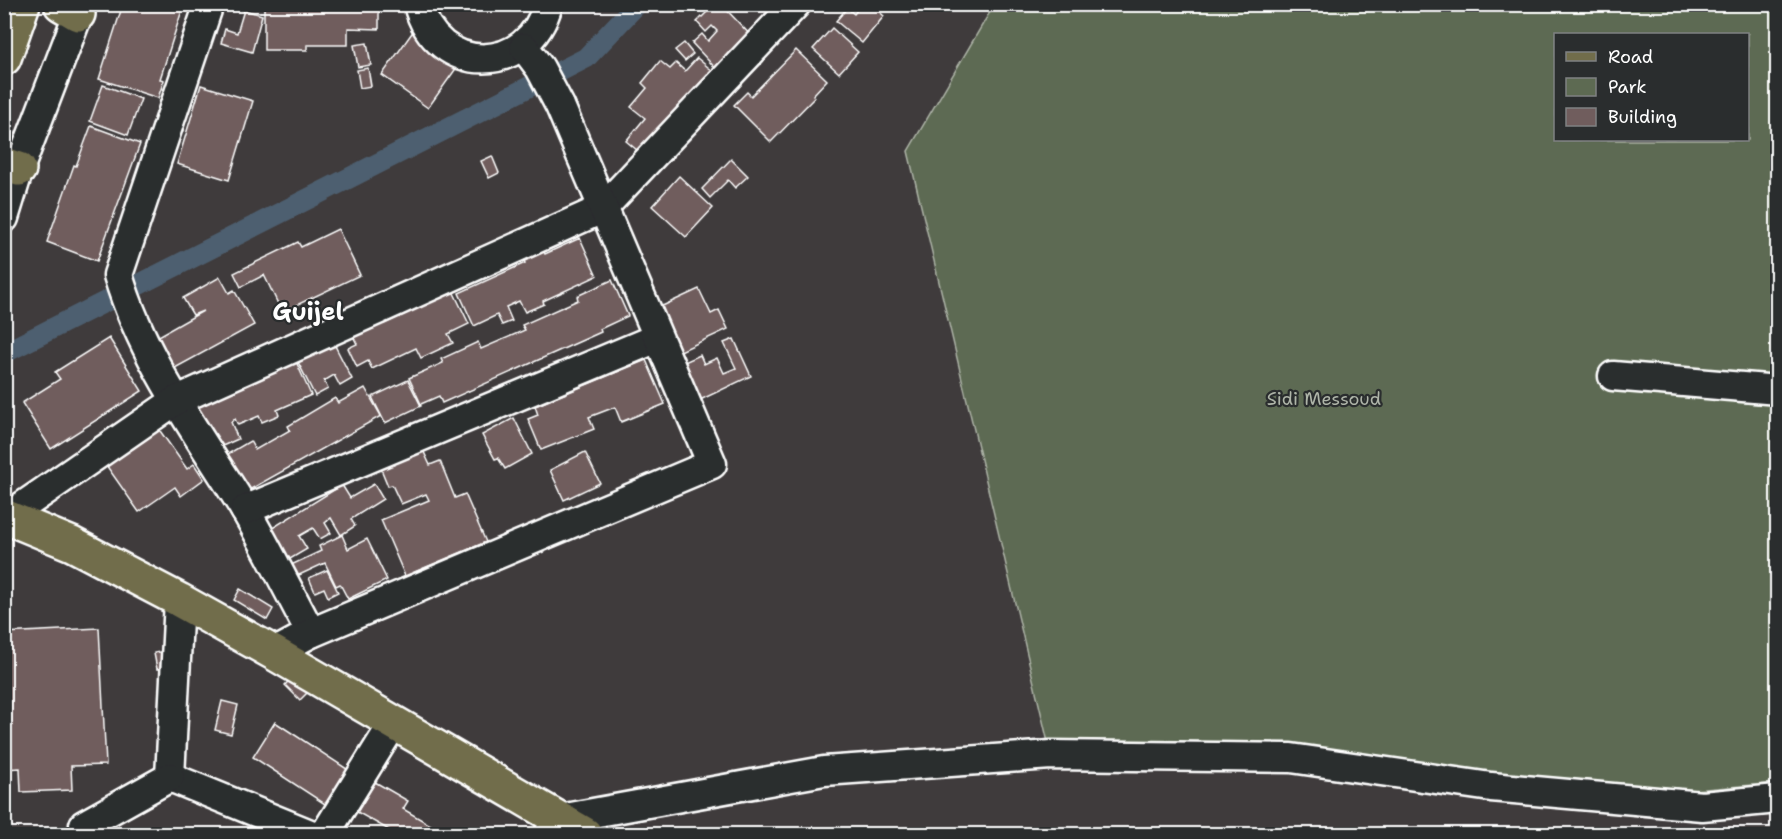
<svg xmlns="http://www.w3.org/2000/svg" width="1782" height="839" viewBox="0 0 1782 839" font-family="'Shantell Sans',sans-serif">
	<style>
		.green { fill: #5d6a52; stroke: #aeb4a8; stroke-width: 1.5; fill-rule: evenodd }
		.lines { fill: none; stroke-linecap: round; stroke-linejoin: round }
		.canal { stroke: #4d5f6f; stroke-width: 21 }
		.building { fill: #705d5d; stroke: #fff; stroke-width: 1.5 }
		.minor-casing { stroke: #fff; stroke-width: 33 }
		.major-casing { stroke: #fff; stroke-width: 38 }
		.minor { stroke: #2a2d2e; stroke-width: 28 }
		.major { stroke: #716d4b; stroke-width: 33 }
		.labels { text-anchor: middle; stroke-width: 4.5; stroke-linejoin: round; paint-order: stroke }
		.park-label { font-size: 18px; fill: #aeb4a8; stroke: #2a2d2e }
		.district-label { font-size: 24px; font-weight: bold; fill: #fff; stroke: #2a2d2e }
	</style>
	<rect width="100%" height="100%" fill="#3f3b3c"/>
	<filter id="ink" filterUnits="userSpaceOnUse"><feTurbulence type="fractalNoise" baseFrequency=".0167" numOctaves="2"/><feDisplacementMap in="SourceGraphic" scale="12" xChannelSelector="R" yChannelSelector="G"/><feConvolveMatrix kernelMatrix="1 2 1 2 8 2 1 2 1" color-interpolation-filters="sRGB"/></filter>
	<g filter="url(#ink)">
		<path class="green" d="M994,5h783v778l-84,7 -229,-19 -413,-16 -143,-604zM1556,34h192v106h-192z"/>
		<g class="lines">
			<polyline class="canal" points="4,353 586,58 637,4"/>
		</g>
		<g class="building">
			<polygon points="123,4 184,4 160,79 164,80 158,98 99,79"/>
			<polygon points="715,4 721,4 755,40 720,73 692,43 702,34 708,41 717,31 712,26 706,32 697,22"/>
			<polygon points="862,4 871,4 884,16 862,43 836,21 847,8 854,14"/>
			<polygon points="264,6 379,7 379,29 348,28 348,45 307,45 307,50 264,50"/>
			<polygon points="244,10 262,15 252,52 221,43 225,29 237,33"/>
			<polygon points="832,28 858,52 839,73 813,49"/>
			<polygon points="414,30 460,63 428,108 382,75"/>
			<polygon points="367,43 371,65 358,67 354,45"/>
			<polygon points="684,43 693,54 685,61 675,50"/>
			<polygon points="796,50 827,80 813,95 815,97 771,142 734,105 747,92 751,96"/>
			<polygon points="697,58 714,72 643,155 626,141 645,118 631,107 647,88 642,83 660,61 670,69 676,63 685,71"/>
			<polygon points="368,68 371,86 360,88 357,70"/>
			<polygon points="103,85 141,99 128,135 90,121"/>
			<polygon points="201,85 253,101 229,180 177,164"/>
			<polygon points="91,126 140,144 97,261 47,242 74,165 76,166"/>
			<polygon points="492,156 499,173 489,178 481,161"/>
			<polygon points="731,159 748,176 735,188 728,180 710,198 702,189"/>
			<polygon points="679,176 713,208 686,237 652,206"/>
			<polygon points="338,229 360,275 282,312 264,275 241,287 234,273 298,242 301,247"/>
			<polygon points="580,238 597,276 543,301 544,304 525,312 519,301 506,307 512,321 502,325 497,315 474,326 459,293 525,263 523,258 543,249 545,254"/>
			<polygon points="220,277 229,293 234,290 254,325 175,368 157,337 203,311 193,315 183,298"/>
			<polygon points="612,280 628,316 600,329 601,332 442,403 439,396 421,404 409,378 443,363 441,359 478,342 481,349 525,330 522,325 578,300 577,296"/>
			<polygon points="699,289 711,314 719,310 728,329 672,355 656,309"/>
			<polygon points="453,291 469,324 448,334 453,343 421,358 416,348 372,369 368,361 357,367 348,348 357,344 351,332 381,318 384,324"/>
			<polygon points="330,336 352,379 340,386 334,375 324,381 328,389 315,396 294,354"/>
			<polygon points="109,338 142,391 51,449 22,403 60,379 55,372"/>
			<polygon points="734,339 751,376 698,401 680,364 700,355 704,364 717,358 724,373 736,368 724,343"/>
			<polygon points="294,357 311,395 277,410 279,415 262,422 259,416 238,425 235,419 231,422 238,439 209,452 189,407"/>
			<polygon points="646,360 665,404 621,422 615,407 589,417 594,429 541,450 528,419 538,415 535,406"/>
			<polygon points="408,380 421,406 385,423 372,397"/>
			<polygon points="365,388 381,416 242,494 221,458 250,441 255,450 290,430 288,426 335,398 338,403"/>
			<polygon points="514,418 532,454 505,469 498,458 495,459 482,435"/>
			<polygon points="158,428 187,469 194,464 204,479 181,496 175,487 139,512 106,465"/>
			<polygon points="423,450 430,465 440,461 455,498 465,494 486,542 405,576 381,520 429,500 426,494 401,504 392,485 388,486 381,469"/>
			<polygon points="585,452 600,483 564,500 550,470"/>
			<polygon points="374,484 383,499 351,519 355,526 341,535 331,518 325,523 331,533 320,539 313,528 299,536 307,549 285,562 266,532 342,485 350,498"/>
			<polygon points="342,535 348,549 367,539 387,580 348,599 340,584 336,586 325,563 297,576 291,565 321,551 319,546"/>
			<polygon points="327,570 338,592 328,597 324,588 315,592 309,578"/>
			<polygon points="240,589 273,609 267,620 234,600"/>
			<polygon points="99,628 106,765 71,766 72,790 21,792 20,768 4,769 4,633"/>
			<polygon points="170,650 172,666 157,669 154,653"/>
			<polygon points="293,676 309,691 300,700 285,685"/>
			<polygon points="222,701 238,705 231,734 215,730"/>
			<polygon points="275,722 353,773 331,808 253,757"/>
			<polygon points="375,782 408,801 403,809 446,834 396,834 357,812"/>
		</g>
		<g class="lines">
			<defs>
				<g id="minor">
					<path d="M209,4l-91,271c25,85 80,159 126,233 24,41 45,84 67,125"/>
					<path d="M418,4c18,72 111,73 130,0"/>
					<polyline points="4,218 19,169 82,4"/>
					<polyline points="1613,376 1778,390"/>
					<polyline points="245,510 657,338"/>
					<polyline points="7,517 175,401 602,209 796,4"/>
					<polyline points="179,600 170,777 310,834"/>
					<polyline points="274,653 311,633 712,464 560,106 540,68 524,47"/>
					<polyline points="84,825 170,777"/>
					<polyline points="325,834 393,724"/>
					<polyline points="549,834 560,819 824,771 1051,755 1291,758 1491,787 1702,806 1778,799"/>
				</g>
				<g id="major">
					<polyline points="61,4 78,14"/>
					<polyline points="4,58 23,4"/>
					<polyline points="4,164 19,169"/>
					<polyline points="4,516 72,544 179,600 274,653 585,834"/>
				</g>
			</defs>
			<use href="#minor" class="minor-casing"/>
			<use href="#major" class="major-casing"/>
			<use href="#minor" class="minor"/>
			<use href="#major" class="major"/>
		</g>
	</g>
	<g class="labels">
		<g class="park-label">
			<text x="1324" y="405">Sidi Messoud</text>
		</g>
		<g class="district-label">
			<text x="308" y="320">Guijel</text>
		</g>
	</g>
	<rect width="1782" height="839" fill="none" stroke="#2a2d2e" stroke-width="24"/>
	<rect x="12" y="12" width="1758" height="815" fill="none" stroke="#fff" stroke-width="2" filter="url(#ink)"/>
	<rect x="1554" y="33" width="195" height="108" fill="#2a2d2e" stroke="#7f8182" stroke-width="1.5"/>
	<rect x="1566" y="52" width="30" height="9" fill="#716d4b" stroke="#7f8182" stroke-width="1.5"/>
	<text x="1608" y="63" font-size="18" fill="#ffffff">Road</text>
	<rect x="1566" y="78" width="30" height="18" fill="#5d6a52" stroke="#7f8182" stroke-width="1.5"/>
	<text x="1608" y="93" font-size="18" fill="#ffffff">Park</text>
	<rect x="1566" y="108" width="30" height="18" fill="#705d5d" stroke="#7f8182" stroke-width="1.5"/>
	<text x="1608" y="123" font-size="18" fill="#ffffff">Building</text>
</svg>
